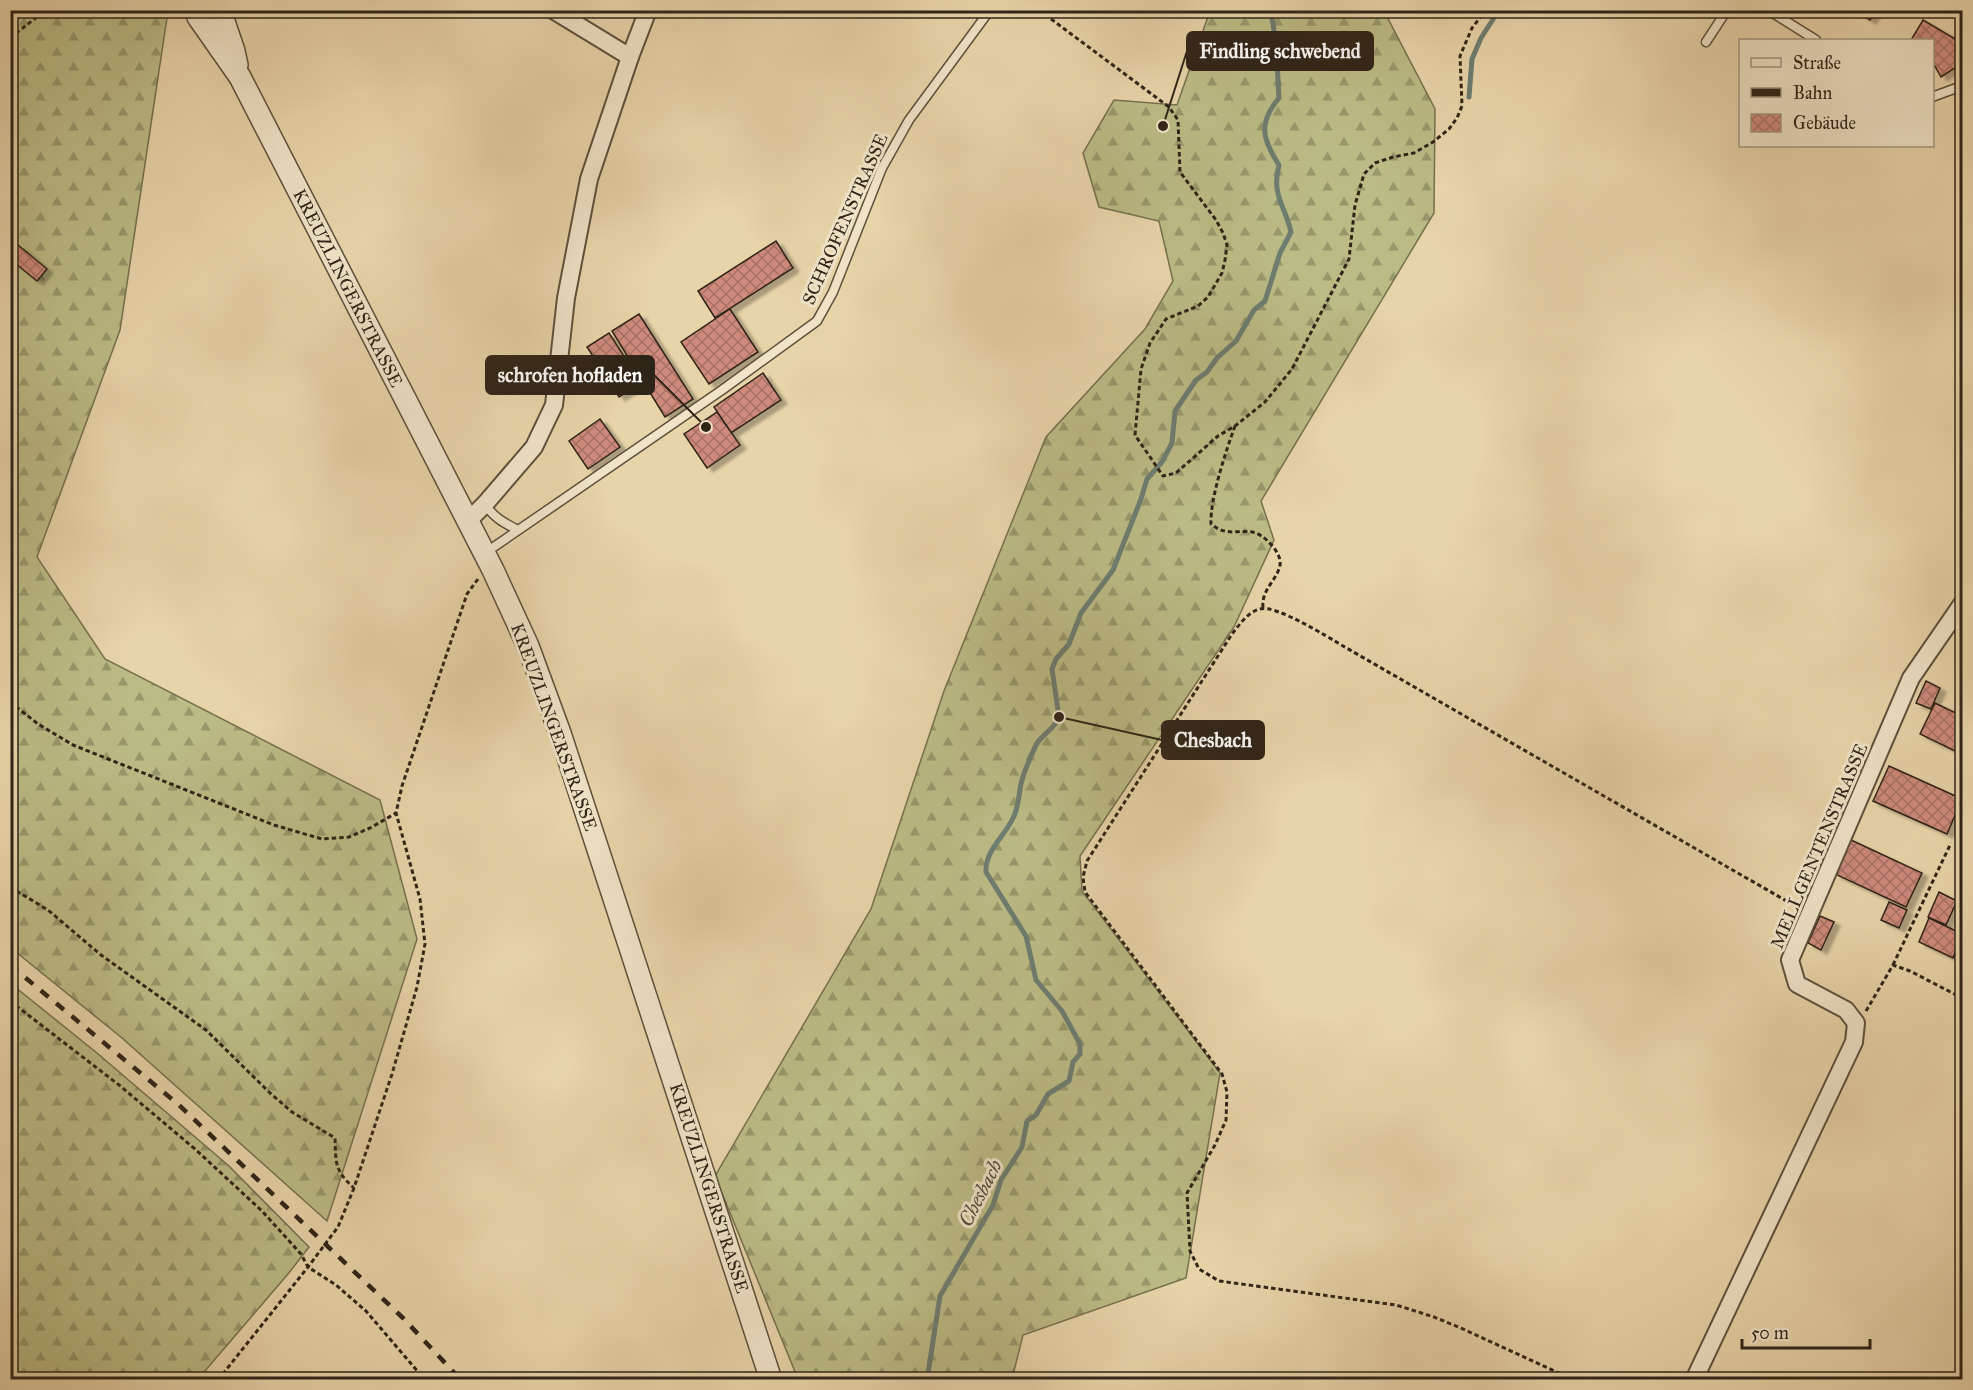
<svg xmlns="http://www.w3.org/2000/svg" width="1973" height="1390" viewBox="0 0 1973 1390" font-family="'IM FELL Great Primer',serif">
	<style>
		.forest { fill: url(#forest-firs); stroke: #75704e; stroke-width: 1.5 }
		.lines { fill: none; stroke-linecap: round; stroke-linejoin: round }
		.stream { stroke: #6d7d70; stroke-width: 5 }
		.building { fill: url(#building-cross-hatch); stroke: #2f2418; stroke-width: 1.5; filter: url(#shadow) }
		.service-casing { stroke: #5d503c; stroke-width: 11 }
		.minor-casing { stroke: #5d503c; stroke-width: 20 }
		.tertiary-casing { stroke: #5d503c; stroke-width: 24 }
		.path { stroke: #2f2418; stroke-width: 3; stroke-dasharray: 4.5 3; stroke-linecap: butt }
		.service { stroke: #f0e3c7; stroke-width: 8 }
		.minor { stroke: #f0e3c7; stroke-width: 16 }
		.tertiary { stroke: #f0e3c7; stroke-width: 21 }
		.rail { stroke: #2f2418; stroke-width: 4.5; stroke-dasharray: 10 10; stroke-linecap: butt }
		.labels { text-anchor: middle; stroke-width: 6; stroke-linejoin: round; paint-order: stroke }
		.street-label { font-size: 18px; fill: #2f2418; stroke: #f0e3c7 }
		.water-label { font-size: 20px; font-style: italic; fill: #49493c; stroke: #f0e3c7 }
		.leader { fill: none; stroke: #2f2418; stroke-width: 2 }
		.callout-dot { fill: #2f2418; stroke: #f0e3c7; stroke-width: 2 }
		.callout { fill: #2f2418; stroke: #2f2418; stroke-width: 2 }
		.callout-label { font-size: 20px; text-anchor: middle; font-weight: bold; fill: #fff }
	</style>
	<defs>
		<pattern id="forest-firs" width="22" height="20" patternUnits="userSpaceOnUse" patternTransform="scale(1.5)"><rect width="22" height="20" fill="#bbbb85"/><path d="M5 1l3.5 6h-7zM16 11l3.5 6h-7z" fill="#98986c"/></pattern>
		<pattern id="building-cross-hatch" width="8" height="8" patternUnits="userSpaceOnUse" patternTransform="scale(1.5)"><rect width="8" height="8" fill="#ce8a7b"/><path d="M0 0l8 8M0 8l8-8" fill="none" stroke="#a87164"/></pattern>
		<filter id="shadow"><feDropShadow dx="6" dy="4" stdDeviation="1.5" flood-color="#0004"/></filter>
	</defs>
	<rect width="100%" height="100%" fill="#e8d4a9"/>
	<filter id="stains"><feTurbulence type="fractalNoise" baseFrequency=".00333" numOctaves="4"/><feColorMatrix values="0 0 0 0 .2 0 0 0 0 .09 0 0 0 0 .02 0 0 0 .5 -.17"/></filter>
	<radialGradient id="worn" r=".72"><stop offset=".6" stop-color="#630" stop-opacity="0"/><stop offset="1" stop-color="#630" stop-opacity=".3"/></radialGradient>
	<g class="forest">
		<polygon points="10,11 168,11 120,330 37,557 105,659 380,800 417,939 327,1221 122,1038 11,948"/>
		<polygon points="1210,11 1384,11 1435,109 1434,213 1261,501 1274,540 1234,627 1080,856 1082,891 1220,1073 1186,1278 1023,1335 1012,1379 798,1379 715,1176 871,909 944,691 1046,437 1145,329 1173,281 1159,221 1099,207 1083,153 1114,100 1177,105"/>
		<polygon points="10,983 97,1053 229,1166 309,1247 288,1274 198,1379 11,1379"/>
	</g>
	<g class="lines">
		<g class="stream">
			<polyline points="1469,97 1472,59 1481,38 1499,10"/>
			<path d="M927,1380l13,-84 53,-91 8,-25 21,-33 5,-26 9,-6 12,-21 21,-13 4,-19 7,-8v-10l-18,-33 -26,-31 -10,-44 -40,-64c-1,-21 17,-34 26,-52 8,-13 6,-27 10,-40 3,-11 9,-24 14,-35 6,-11 19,-16 23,-28l-7,-48 4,-10 13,-15 12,-31 32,-43 28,-71 6,-20 15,-17 10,-19 3,-32 21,-31 11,-8 10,-14 19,-17 18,-31 11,-9 15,-48 11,-21c-6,-27 -20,-37 -12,-67 -17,-26 -21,-42 0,-67l-3,-54 -5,-34"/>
		</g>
	</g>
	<g class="building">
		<polygon points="1854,10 1876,10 1870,20"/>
		<polygon points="1923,20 1962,43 1962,46 1957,54 1961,64 1941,77 1932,61 1932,40 1911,40"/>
		<polygon points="776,241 793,268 715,318 698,291"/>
		<polygon points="18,245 47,269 37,281 10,259 10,253"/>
		<polygon points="730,309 758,352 709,384 681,342"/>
		<polygon points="639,314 693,399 665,417 612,331"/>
		<polygon points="609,333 641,383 619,397 587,347"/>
		<polygon points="763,373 781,400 731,433 714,407"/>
		<polygon points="717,412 740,445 707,468 684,434"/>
		<polygon points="600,419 620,447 588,469 569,441"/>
		<polygon points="1926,681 1940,688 1931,709 1916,703"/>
		<polygon points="1935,703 1962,716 1962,739 1957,752 1920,734"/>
		<polygon points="1889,766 1962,799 1947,834 1873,801"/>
		<polygon points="1851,840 1922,873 1906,907 1835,874"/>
		<polygon points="1939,892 1957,901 1946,925 1928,917"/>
		<polygon points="1889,902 1907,910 1899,928 1881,920"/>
		<polygon points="1820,916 1834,922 1821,950 1808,943"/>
		<polygon points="1929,918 1962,934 1953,958 1919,942"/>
	</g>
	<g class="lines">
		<defs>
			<g id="service">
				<polyline points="1768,10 1816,40"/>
				<polyline points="1706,42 1727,10"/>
				<polyline points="1932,97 1962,86"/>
				<path d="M485,504c8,13 19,19 33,26"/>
				<polyline points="485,553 722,390 817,321 833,292 882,168 909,120 990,10"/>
			</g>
			<g id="minor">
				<polyline points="553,10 630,57"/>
				<polyline points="466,519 474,515 485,504 534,447 554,405 566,298 589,179 630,57 648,10"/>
				<polyline points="1694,1380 1854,1042 1856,1023 1846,1010 1797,984 1790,960 1911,678 1962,604"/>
			</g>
			<g id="tertiary">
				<polyline points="196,10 198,17 240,77 493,570 528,646 560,733 771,1380"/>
				<polyline points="220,10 234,51 237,65"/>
			</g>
		</defs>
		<use href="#service" class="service-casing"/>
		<use href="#minor" class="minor-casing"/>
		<use href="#tertiary" class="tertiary-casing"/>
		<g class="path">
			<polyline points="1039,10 1169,107 1178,120 1180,172 1216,220 1223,233 1227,245 1225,260 1222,273 1208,297 1198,306 1166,319 1150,343 1141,369 1135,435 1163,476 1176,473 1218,436 1235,426 1265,402 1292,369 1349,259 1355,205 1364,174 1375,163 1393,157 1414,153 1433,142 1449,129 1457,118 1462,106 1460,56 1472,28 1486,10"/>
			<polyline points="10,38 46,10"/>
			<polyline points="10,249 11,249"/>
			<path d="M1235,426c-9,25 -25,72 -24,98 17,14 29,4 45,9 10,4 26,20 24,32 -3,16 -19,24 -17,43"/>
			<polyline points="10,702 38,724 73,745 274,825 322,839 349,837 370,828 396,813"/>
			<path d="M10,887l38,23 53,45 105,75 64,63 22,19 43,26c1,25 -1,32 19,50"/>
			<polyline points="1893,965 1951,843"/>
			<polyline points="10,1001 119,1085 195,1149 262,1211 301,1254 308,1267 336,1285 366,1311 425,1380"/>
			<polyline points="1866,1011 1893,965 1910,971 1962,998"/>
			<polyline points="218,1380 308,1267 338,1227 354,1188 392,1074 417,987 425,944 420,899 396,813 402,786 467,594 478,579"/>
			<path d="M1574,1380l-111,-51 -29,-12 -38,-12 -177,-24 -20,-12 -9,-18 -3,-58 28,-48 11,-25 1,-28 -5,-18 -137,-182 -2,-15 4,-16 145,-227c8,-10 16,-22 28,-25 15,-5 68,28 83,37l454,261"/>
		</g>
		<use href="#service" class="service"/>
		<use href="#minor" class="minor"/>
		<use href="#tertiary" class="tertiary"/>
		<polyline class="rail" points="10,965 179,1105 403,1318 461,1380"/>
	</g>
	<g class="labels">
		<g class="street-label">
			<text transform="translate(845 219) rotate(-66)" y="6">SCHROFENSTRASSE</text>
			<text transform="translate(348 288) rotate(63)" y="6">KREUZLINGERSTRASSE</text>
			<text transform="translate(554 727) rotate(70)" y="6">KREUZLINGERSTRASSE</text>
			<text transform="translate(1819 846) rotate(-67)" y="6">MELLGENTENSTRASSE</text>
			<text transform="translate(709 1188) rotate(72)" y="6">KREUZLINGERSTRASSE</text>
		</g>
		<g class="water-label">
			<text transform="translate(980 1193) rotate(-63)" y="7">Chesbach</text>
		</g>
	</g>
	<path class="leader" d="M1163 126L1187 51M706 427L654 375M1059 717L1162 740"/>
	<g class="callout-dot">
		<circle cx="1163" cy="126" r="6"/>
		<circle cx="706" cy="427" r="6"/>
		<circle cx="1059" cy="717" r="6"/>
	</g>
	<g class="callout">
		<rect x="1187" y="32" width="186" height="38" rx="6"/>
		<rect x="486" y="356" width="168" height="38" rx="6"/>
		<rect x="1162" y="721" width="102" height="38" rx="6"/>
	</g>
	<g class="callout-label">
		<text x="1280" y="58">Findling schwebend</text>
		<text x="570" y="382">schrofen hofladen</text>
		<text x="1213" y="747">Chesbach</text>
	</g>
	<rect width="1973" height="1390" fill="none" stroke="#e8d4a9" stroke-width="36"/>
	<rect x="12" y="12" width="1949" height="1366" fill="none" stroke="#2f2418" stroke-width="3"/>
	<rect x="18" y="18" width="1937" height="1354" fill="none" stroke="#2f2418" stroke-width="1.5"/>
	<rect x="1739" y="39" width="195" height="108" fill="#f0e3c7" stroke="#a39781" stroke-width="1.5"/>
	<rect x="1751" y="58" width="30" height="9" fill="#f0e3c7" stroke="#a39781" stroke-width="1.5"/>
	<text x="1793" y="69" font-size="18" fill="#2f2418">Straße</text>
	<rect x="1751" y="88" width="30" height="9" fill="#2f2418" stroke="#a39781" stroke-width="1.5"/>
	<text x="1793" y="99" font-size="18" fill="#2f2418">Bahn</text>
	<rect x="1751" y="114" width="30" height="18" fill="url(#building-cross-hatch)" stroke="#a39781" stroke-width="1.5"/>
	<text x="1793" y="129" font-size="18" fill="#2f2418">Gebäude</text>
	<path d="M1742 1339v9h128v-9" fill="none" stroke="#2f2418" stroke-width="3"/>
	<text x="1751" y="1339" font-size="18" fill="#2f2418" stroke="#f0e3c7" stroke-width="4.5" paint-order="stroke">50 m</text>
	<rect width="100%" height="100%" filter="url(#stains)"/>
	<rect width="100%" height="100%" fill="url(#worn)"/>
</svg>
